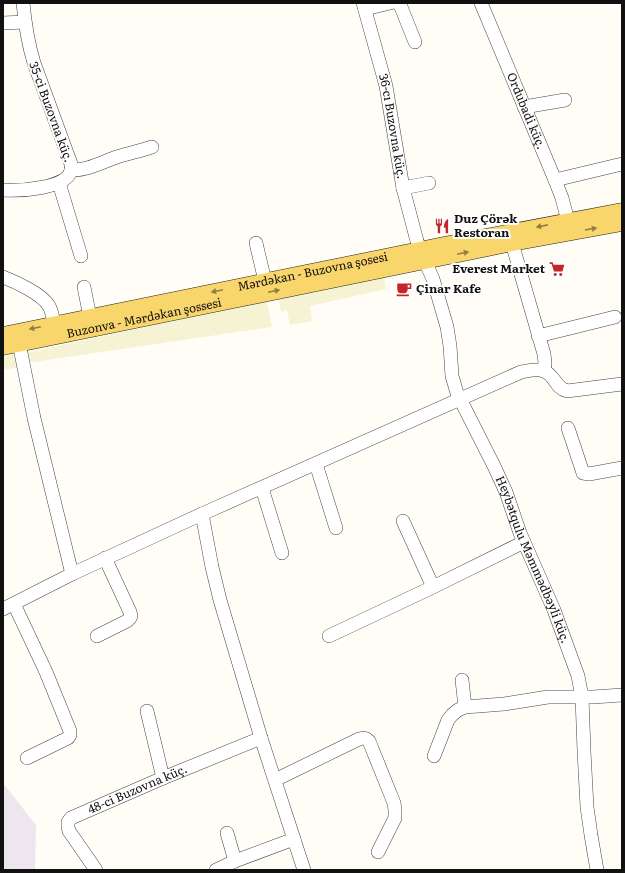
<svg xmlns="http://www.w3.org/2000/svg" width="625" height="873" viewBox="0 0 625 873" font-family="Literata,serif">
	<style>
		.industrial { fill: #eee6ef }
		.farmland { fill: #f6f3d4 }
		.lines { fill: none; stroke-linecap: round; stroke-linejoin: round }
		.minor-casing { stroke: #444; stroke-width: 14 }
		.major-casing { stroke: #222; stroke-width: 17 }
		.minor { stroke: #fff; stroke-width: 13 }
		.major { stroke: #f9d66b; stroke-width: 16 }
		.oneway { fill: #917d42 }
		.labels { text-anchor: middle; stroke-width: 4; stroke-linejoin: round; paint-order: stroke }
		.street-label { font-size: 12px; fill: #111; stroke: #fff }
		.poi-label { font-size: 12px; font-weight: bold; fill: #111; stroke: #fff; text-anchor: start }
	</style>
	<rect width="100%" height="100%" fill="#fffdf5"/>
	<polygon class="industrial" points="3,783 36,825 35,870 3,870"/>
	<g class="farmland">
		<polygon points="384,276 386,289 310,306 312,321 290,325 287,310 281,312 278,298"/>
		<polygon points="267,301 272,327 27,363 25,353"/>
		<polygon points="16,354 19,367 3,370 3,357"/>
	</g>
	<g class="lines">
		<defs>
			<g id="minor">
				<path id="s1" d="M363,3l23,83 17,102 14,53 3,9"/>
				<polyline points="398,3 401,7 415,42"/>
				<path id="s2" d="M481,3l74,177 7,18 6,23"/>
				<polyline points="365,9 390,3"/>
				<polyline points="3,23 25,22"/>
				<polyline points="524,107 565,100"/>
				<path d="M71,170c16,1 31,-8 46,-13 12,-4 23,-6 35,-10"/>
				<polyline points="555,180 622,164"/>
				<polyline points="59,183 81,256"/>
				<polyline points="403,188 429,183"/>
				<path d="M3,190c15,1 65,-1 68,-20 1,-2 0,-4 0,-6l-37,-101c-6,-20 -9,-39 -11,-60"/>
				<polyline points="256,243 265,281"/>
				<polyline points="512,243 544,354 545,363 544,371"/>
				<path id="s3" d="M425,261l8,18 14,48 3,19 2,30 5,17 37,73 12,26 14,41 34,77 24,66 4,21 2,54 3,56 4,28 6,35"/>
				<path d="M3,277c13,5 39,17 46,29 3,5 4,12 5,18"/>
				<polyline points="84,287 90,317"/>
				<polyline points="538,336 615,317"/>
				<polyline points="19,343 34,418 72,574"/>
				<polyline points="568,428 583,473 589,474 622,468"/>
				<polyline points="316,464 336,528"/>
				<polyline points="262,488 282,553"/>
				<polyline points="202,514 212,567 220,600 261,738 304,870"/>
				<polyline points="403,521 433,587"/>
				<polyline points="14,604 46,672 70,731 70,735 68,738 27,758"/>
				<path d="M3,609l69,-35 130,-60 319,-142c7,-1 16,-4 23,-1 11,4 11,17 23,20l55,-7"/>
				<polyline points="97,636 127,621 130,618 131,616 130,612 105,558"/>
				<polyline points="329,636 433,587 524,542"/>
				<polyline points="462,680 465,707"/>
				<polyline points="147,711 163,778"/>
				<polyline points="434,756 448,720 452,715 458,710 465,707 504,704 548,697 593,697 622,695"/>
				<path d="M275,780l84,-41c4,-1 6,-2 10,2l25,62 1,7v8l-17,34"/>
				<polyline points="227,833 235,861"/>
				<path id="s4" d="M96,870l-27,-39 -1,-4v-5l3,-4 92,-40 98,-40"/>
				<polyline points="216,870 235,861 294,839"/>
			</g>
			<g id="major">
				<path id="s5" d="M3,335l441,-90 178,-34"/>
				<path id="s6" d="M3,347l509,-104 110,-20"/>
			</g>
		</defs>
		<use href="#minor" class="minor-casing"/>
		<use href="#major" class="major-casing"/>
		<use href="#minor" class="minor"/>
		<use href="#major" class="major"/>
	</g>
	<defs><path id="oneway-solid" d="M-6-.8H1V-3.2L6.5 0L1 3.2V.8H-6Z"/></defs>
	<g class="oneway">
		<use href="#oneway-solid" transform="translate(542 226) rotate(169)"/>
		<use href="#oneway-solid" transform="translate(591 229) rotate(-10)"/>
		<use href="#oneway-solid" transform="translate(463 253) rotate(-12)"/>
		<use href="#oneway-solid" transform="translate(217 291) rotate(168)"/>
		<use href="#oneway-solid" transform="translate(274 291) rotate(-12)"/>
		<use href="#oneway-solid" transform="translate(35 328) rotate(168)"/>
	</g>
	<defs>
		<symbol id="restaurant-bare" viewBox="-9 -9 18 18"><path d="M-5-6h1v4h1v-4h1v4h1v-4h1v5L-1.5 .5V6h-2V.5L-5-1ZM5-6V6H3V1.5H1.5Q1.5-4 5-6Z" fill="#c4262e" stroke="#fff" stroke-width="2.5" paint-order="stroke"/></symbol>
		<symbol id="supermarket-bare" viewBox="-9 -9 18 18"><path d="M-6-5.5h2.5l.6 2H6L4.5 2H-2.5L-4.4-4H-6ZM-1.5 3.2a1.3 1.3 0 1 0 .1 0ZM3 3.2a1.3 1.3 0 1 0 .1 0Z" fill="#c4262e" stroke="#fff" stroke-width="2.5" paint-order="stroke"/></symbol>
		<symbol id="cafe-bare" viewBox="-9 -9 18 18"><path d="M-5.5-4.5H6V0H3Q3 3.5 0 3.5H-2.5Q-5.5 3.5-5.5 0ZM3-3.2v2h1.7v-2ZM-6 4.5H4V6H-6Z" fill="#c4262e" stroke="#fff" stroke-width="2.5" paint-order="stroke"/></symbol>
	</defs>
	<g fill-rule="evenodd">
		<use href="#restaurant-bare" x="431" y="215" width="22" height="22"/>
		<use href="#supermarket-bare" x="546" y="258" width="22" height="22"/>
		<use href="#cafe-bare" x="393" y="278" width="22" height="22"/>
	</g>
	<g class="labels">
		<g class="street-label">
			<text dy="4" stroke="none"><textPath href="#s2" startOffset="117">Ordubadi küç.</textPath></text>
			<text transform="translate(51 112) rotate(70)" y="4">35-ci Buzovna küç.</text>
			<text dy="4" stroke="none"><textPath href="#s1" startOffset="127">36-cı Buzovna küç.</textPath></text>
			<text dy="4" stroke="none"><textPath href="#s5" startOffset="316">Mərdəkan - Buzovna şosesi</textPath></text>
			<text dy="4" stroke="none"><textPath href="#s6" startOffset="144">Buzonva - Mərdəkan şossesi</textPath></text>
			<text dy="4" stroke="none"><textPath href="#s3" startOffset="320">Heybətqulu Məmmədbəyli küç.</textPath></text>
			<text dy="4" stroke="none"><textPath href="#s4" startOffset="134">48-ci Buzovna küç.</textPath></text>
		</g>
		<g class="poi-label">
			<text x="454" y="223">Duz Çörək<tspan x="454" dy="14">Restoran</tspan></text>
			<text x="545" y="273" text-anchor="end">Everest Market</text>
			<text x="416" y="293">Çinar Kafe</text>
		</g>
	</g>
	<rect width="625" height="873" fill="none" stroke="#111111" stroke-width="8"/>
</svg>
